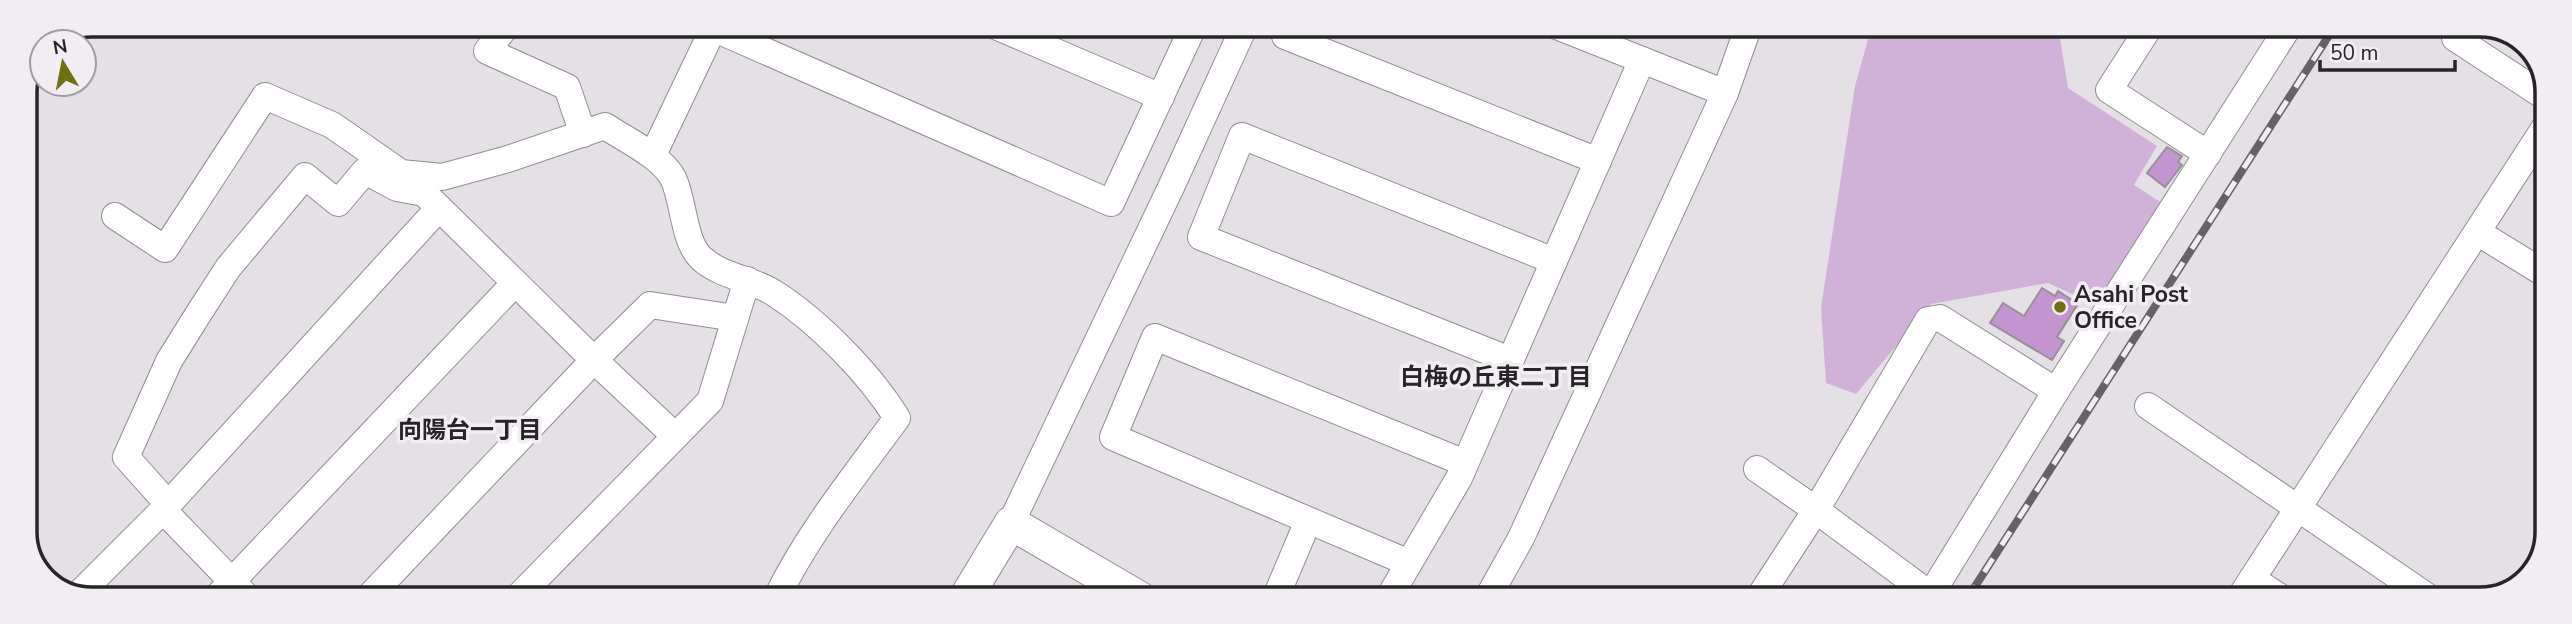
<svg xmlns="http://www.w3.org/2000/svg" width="2572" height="624" viewBox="0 0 2572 624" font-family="'Nunito Sans','Noto Sans JP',sans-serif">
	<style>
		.green { fill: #d0b2d8 }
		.building { fill: #c595d1; stroke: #959197; stroke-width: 2 }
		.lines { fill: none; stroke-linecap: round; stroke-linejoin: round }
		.minor-casing { stroke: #918d93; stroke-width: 28 }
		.major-casing { stroke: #918d93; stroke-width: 35 }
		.minor { stroke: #fff; stroke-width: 26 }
		.major { stroke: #fff; stroke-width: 33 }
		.rail-casing { stroke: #656266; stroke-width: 8 }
		.rail { stroke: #f2edf3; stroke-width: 5; stroke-dasharray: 16; stroke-linecap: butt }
		.poi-dot { fill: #707013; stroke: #f2edf3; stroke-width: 2.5 }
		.labels { text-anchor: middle; stroke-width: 7; stroke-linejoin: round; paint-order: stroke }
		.poi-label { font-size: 23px; font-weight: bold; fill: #272527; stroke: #f2edf3; text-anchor: start }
		.neighbourhood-label { font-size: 24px; font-weight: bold; fill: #272527; stroke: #f2edf3 }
		.rim { fill: none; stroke: #272527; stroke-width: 3.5 }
	</style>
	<rect width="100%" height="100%" fill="#e5dfe6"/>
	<polygon class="green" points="1872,26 2058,26 2068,88 2157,146 2134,185 2162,203 2098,306 2048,283 1931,304 1856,394 1826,383 1821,308 1855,86"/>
	<g class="building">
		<polygon points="2167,147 2182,156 2178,162 2182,165 2165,187 2147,173"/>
		<polygon points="2042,288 2055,296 2058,291 2078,304 2057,337 2064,341 2052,360 1990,323 2003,303 2024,316"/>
	</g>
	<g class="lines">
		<defs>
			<g id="minor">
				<polyline points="507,25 487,51 567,87 583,134"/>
				<polyline points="706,25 1111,203 1194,25"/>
				<polyline points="993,25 1161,97"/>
				<polyline points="1290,25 1285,36 1598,161"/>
				<polyline points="1554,25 1725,93"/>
				<polyline points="2150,26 2109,90 2208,154"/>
				<polyline points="2454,26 2455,38 2547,98"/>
				<polyline points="653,155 715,25"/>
				<path d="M115,216l50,33 100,-153 67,29 69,48 41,4 66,-18 97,-33c21,14 56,30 68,52 11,22 10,63 28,80 19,18 51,21 73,35 44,28 96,81 123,125 -43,59 -89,115 -121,181"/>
				<polyline points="2477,232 2547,275"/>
				<polyline points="1510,360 1201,237 1242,136 1554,261"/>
				<polyline points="2148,406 2431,599"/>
				<polyline points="1757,469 1816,510 1936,599"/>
				<polyline points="168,504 126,457 169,361 197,316 228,268 305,176 338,203 365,171 397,188 424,193 594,360 674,435"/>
				<polyline points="163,510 248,598"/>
				<polyline points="1011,523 1172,185 1245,25"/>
				<polyline points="1409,563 1113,437 1155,337 1465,463"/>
				<polyline points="2252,579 2283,599"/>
				<polyline points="76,597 163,510 439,208"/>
				<polyline points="216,598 515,283"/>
				<polyline points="368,598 594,360 650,305 735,318"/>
				<polyline points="517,598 710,401 747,280"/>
				<polyline points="1275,599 1308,521"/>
				<polyline points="1388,599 1459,478 1642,60"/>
				<polyline points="1487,599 1521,538 1725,93 1749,25"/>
				<polyline points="1758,599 1816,510 1928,320 1940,318 2056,391"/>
				<polyline points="1928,599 2056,391 2289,26"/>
				<polyline points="2239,599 2547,124"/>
			</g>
			<polyline id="major" points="965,599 1011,523 1141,599"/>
		</defs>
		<use href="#minor" class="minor-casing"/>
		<use href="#major" class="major-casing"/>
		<use href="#minor" class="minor"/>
		<use href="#major" class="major"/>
		<defs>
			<polyline id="rail" points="1967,599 2335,26"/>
		</defs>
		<use href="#rail" class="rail-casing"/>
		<use href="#rail" class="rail"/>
	</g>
	<circle class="poi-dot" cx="2060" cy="307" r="7"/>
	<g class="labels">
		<g class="poi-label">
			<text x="2074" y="302">Asahi Post<tspan x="2074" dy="26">Office</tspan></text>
		</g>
		<g class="neighbourhood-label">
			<text x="1496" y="385">白梅の丘東二丁目</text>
			<text x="470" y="438">向陽台一丁目</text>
		</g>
	</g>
	<path d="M0 0H2572V624H0ZM92 37H2480A55 55 0 0 1 2535 92V532A55 55 0 0 1 2480 587H92A55 55 0 0 1 37 532V92A55 55 0 0 1 92 37Z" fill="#f2edf3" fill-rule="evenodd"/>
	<path class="rim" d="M92 37H2480A55 55 0 0 1 2535 92V532A55 55 0 0 1 2480 587H92A55 55 0 0 1 37 532V92A55 55 0 0 1 92 37Z"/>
	<g transform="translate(63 63) rotate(350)"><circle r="33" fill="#f2edf3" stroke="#a19da1" stroke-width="2"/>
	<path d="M0-5L12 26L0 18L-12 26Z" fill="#707013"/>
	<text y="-10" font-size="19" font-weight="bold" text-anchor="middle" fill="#272527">N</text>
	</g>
	<path d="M2320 60v10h135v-10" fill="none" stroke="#272527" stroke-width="3.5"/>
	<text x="2330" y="60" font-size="21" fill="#272527" stroke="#f2edf3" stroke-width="5" paint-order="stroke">50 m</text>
</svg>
